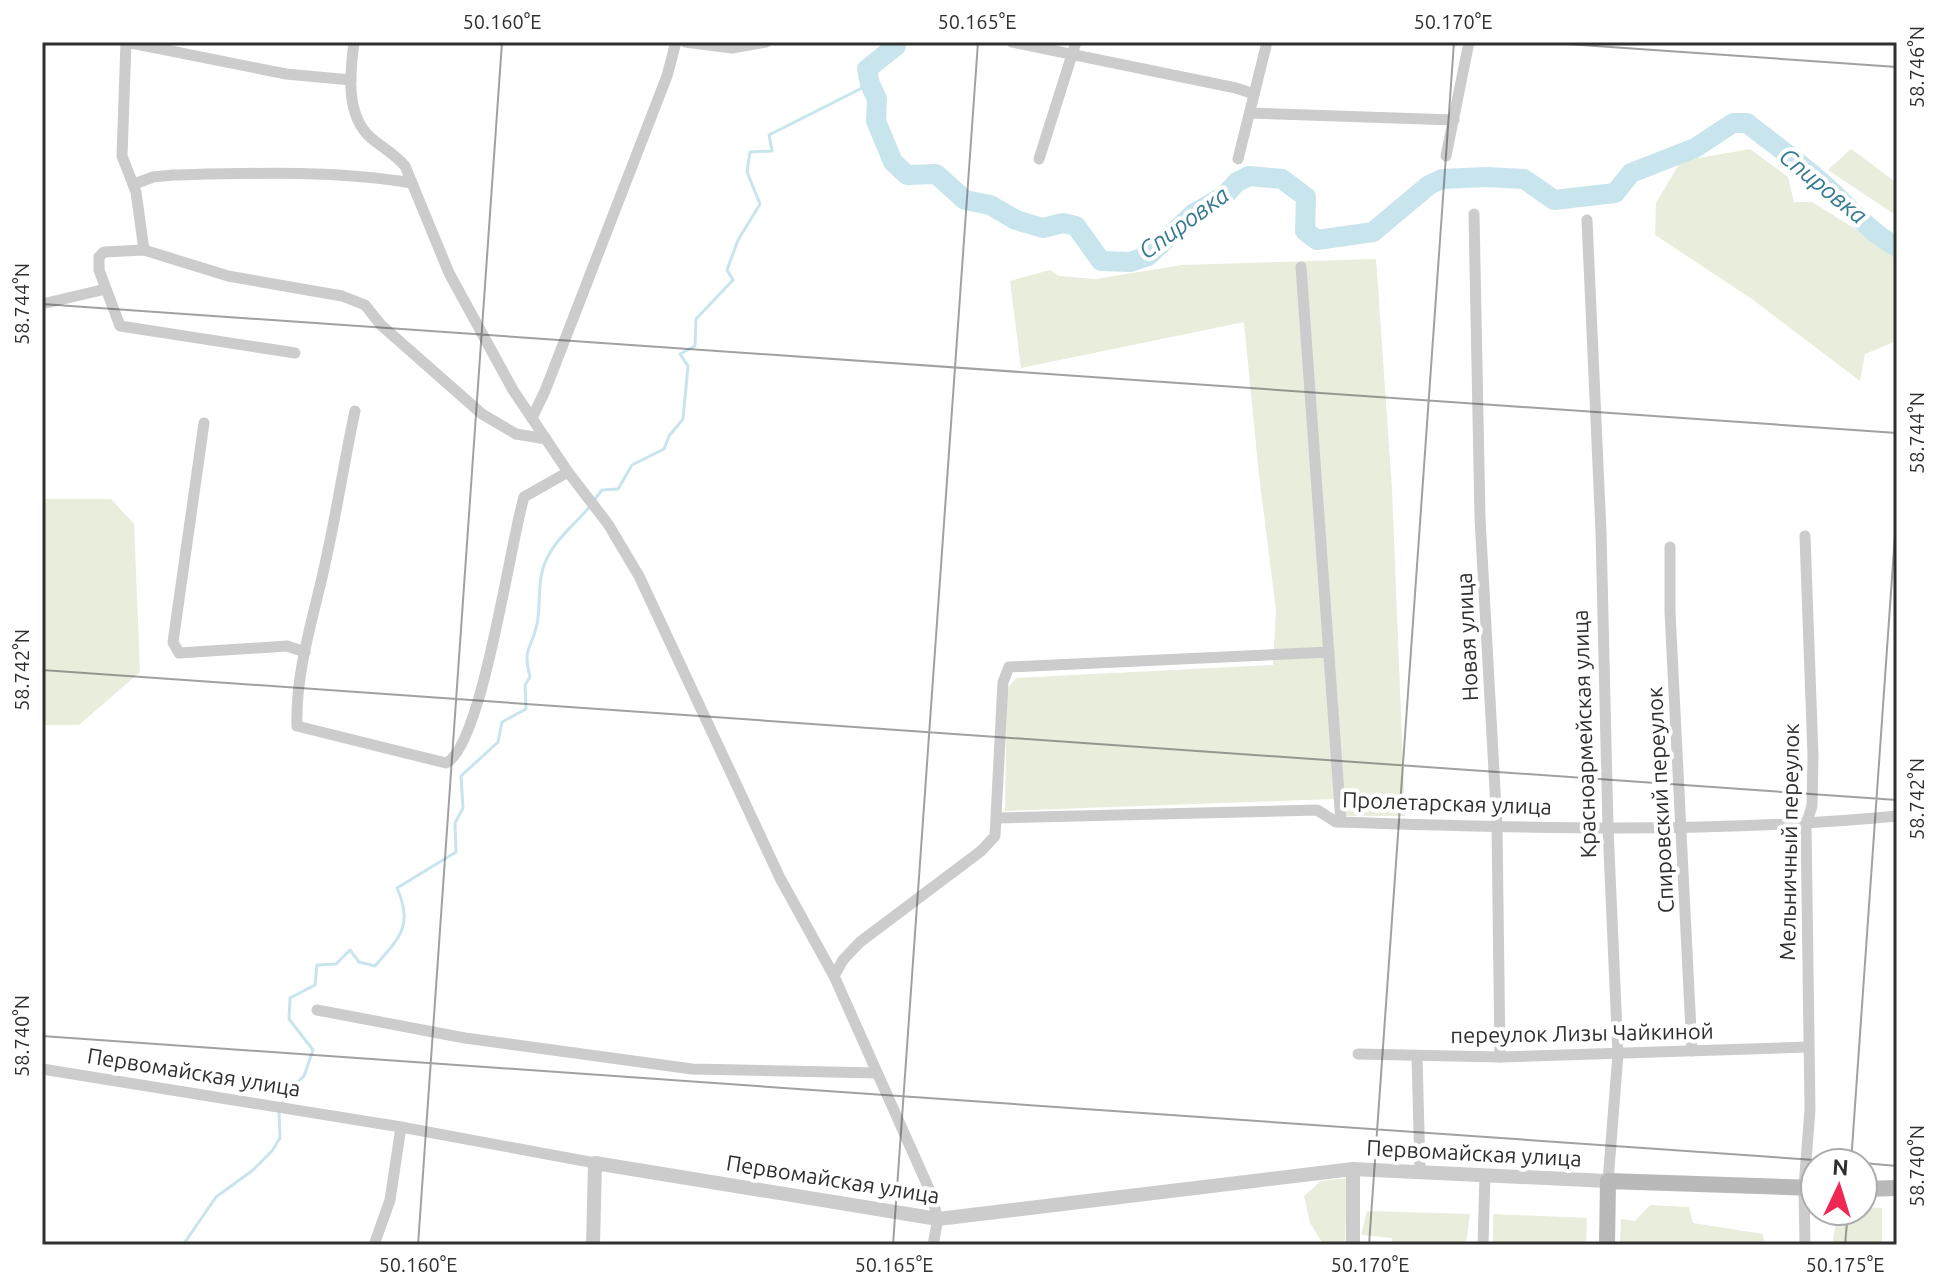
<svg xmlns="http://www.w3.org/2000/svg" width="1939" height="1287" viewBox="0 0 1939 1287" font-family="Ubuntu,sans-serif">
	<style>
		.green { fill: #e8eddc }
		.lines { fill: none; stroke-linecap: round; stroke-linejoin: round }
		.stream { stroke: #c8e5ee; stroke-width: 3 }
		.river { stroke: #c8e5ee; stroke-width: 20 }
		.minor { stroke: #ccc; stroke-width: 11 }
		.tertiary { stroke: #ccc; stroke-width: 14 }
		.secondary { stroke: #b9b9b9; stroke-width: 16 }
		.ticks { fill: none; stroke: #2f2f2f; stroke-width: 2; stroke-opacity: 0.45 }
		.labels { text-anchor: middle; stroke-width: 8; stroke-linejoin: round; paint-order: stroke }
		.street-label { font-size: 22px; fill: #2f2f2f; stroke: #fff }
		.water-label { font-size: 24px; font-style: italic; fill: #367a90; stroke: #fff }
		.neatline { fill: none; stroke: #2f2f2f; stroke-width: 3 }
		.ticks-label { font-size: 20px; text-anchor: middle; fill: #2f2f2f }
	</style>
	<rect width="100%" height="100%" fill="#fff"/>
	<g class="green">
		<polygon points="1750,149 1788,177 1794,202 1812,202 1897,255 1897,341 1865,354 1860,381 1752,299 1655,235 1656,203 1681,161"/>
		<polygon points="1851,149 1897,183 1897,216 1828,170"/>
		<polygon points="1376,259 1392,489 1405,816 1337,816 1335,799 1005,811 1007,689 1016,678 1273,665 1276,610 1259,475 1244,322 1021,368 1010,281 1050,270 1059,276 1096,279 1182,265"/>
		<polygon points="42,499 111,499 134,524 140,672 79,725 42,725"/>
		<polygon points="1347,1178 1345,1245 1324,1245 1310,1223 1304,1196 1321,1181"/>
		<polygon points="1650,1205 1689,1207 1693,1223 1763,1234 1764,1245 1620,1245 1621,1219 1635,1221"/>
		<polygon points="1863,1207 1882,1208 1882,1245 1832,1245 1838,1211 1863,1211"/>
		<polygon points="1367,1211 1470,1214 1466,1243 1393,1245 1392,1238 1361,1235"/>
		<polygon points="1493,1214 1587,1218 1586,1245 1493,1245"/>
	</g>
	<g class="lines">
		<g class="stream">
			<polyline points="595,499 602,490 618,489 632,465 664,449 669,436 683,419 688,366 680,354 695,346 696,319 733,280 727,270 738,240 760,204 747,172 750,152 772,151 769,135 870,84"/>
			<path d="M281,1105l9,-16 14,-13 9,-26 -24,-31 1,-21 25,-13 2,-20 19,-1 14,-14 9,12 16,4c24,-28 39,-40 22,-78l59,-36 -1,-29 8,-15 -2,-32 37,-34 4,-20 24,-13 -1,-24 5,-8c-8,-31 2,-27 7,-53 4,-19 0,-43 8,-61 10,-25 30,-38 46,-58"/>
			<polyline points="183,1245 216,1197 253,1170 272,1151 280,1138 279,1112"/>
		</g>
		<path class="river" d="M896,42v4l-29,23 3,15 7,15 -1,22 17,41 14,13 29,-1 29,26 25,5 26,15 27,8 20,-5 13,3 25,35 29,1 18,-6 45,-42 31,-18 13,-14 12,-6 33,3 24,18 -1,34 12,9 56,-8 56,-47 13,-6 44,-2 38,2 30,21 61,-7 16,-20 64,-25 38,-25h14c25,20 51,38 74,59 26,22 45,48 76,65"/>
		<g class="minor">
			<polyline points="126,42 286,74 351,80"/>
			<polyline points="126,42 122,156 136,192 144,250"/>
			<path d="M354,42c-4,31 -9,73 17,96 12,10 24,16 34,28l44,107 64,117 55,82 40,52 31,52 141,302 54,98"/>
			<polyline points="685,42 732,48 766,42"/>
			<polyline points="1012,42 1236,88 1254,94"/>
			<polyline points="1250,113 1454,120"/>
			<polyline points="1446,156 1469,42"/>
			<polyline points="1039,159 1076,42"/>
			<polyline points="1238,159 1267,42"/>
			<path d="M134,184l19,-7 20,-2c80,-2 160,-5 239,8"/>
			<polyline points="1474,214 1480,518 1497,826 1500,1057"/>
			<polyline points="1587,220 1601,532 1608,828 1618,1054 1608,1181"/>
			<polyline points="1301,267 1341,822"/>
			<polyline points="42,304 106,289"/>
			<polyline points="295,353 120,326 99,270 99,257 104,252 144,250 228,276 342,296 365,305 381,325 482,414 516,434 546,439"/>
			<path d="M355,411c-10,46 -17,93 -27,139 -11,57 -33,117 -31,176l149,37c36,-16 64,-220 78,-266l44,-25"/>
			<polyline points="532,418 545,391 667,76 676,42"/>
			<polyline points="204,423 173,642 179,653 287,646 305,652"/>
			<polyline points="1670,547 1670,612 1692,1051"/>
			<path d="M998,818l319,-8 19,12c187,6 375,12 561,-6"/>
			<polyline points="317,1010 465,1038 692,1069 877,1073"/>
			<polyline points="1358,1054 1500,1057 1807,1047"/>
			<polyline points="1417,1056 1420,1171"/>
			<polyline points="42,1069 401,1127 595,1163"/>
			<polyline points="374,1245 390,1200 401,1127"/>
			<polyline points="933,1245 938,1219 930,1191 834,976 843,960 860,942 981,851 995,836 1003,682 1009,667 1329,652"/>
			<polyline points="1483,1245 1485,1175"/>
			<polyline points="1805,1245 1804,1187 1810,1109 1806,825 1812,806 1813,756 1805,536"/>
		</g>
		<g class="tertiary">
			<polyline points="1353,1169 1353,1245"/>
			<polyline points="593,1245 595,1163 938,1219 1353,1169 1608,1181"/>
		</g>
		<g class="secondary">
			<polyline points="1863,1189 1897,1188"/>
			<polyline points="1607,1245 1608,1181 1815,1188"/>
		</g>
	</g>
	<path class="ticks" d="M1538,42l359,25M42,304l1855,129M42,670l1855,130M42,1036l1815,127M1851,1163l46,-657M1863,1163l34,3M418,1245l84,-1203M893,1245l85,-1203M1369,1245l85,-1203M1845,1245l3,-34"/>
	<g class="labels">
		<g class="street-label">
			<text transform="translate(1467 637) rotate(-93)" y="8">Новая улица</text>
			<text transform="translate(1584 734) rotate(-92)" y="8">Красноармейская улица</text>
			<text transform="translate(1660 800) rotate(-93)" y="8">Спировский переулок</text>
			<text transform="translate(1447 803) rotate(2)" y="8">Пролетарская улица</text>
			<text transform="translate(1789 842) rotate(-89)" y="8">Мельничный переулок</text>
			<text transform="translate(1582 1033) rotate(-1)" y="8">переулок Лизы Чайкиной</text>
			<text transform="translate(194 1072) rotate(9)" y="8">Первомайская улица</text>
			<text transform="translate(1474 1153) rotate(3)" y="8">Первомайская улица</text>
			<text transform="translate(833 1179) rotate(9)" y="8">Первомайская улица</text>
		</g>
		<g class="water-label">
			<text transform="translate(1823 186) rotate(39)" y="8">Спировка</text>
			<text transform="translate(1184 223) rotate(-36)" y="8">Спировка</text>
		</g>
	</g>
	<rect width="1939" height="1287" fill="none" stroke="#ffffff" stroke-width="88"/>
	<g transform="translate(1839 1187) rotate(4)"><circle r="38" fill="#ffffff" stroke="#acacac" stroke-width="2"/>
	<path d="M0-6L14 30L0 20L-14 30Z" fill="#f02753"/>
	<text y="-12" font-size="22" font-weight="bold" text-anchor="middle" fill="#2f2f2f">N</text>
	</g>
	<rect x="44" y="44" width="1851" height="1199" class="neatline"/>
	<g class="ticks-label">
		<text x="502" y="29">50.160°E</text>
		<text x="977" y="29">50.165°E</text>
		<text x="1453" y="29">50.170°E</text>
		<text transform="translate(1917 67) rotate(-90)" y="7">58.746°N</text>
		<text transform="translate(22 304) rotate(-90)" y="7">58.744°N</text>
		<text transform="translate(1917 433) rotate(-90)" y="7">58.744°N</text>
		<text transform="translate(22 670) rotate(-90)" y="7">58.742°N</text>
		<text transform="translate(1917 799) rotate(-90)" y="7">58.742°N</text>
		<text transform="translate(22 1036) rotate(-90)" y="7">58.740°N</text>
		<text transform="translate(1917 1166) rotate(-90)" y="7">58.740°N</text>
		<text x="418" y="1272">50.160°E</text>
		<text x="894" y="1272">50.165°E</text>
		<text x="1370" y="1272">50.170°E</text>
		<text x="1845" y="1272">50.175°E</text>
	</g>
</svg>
